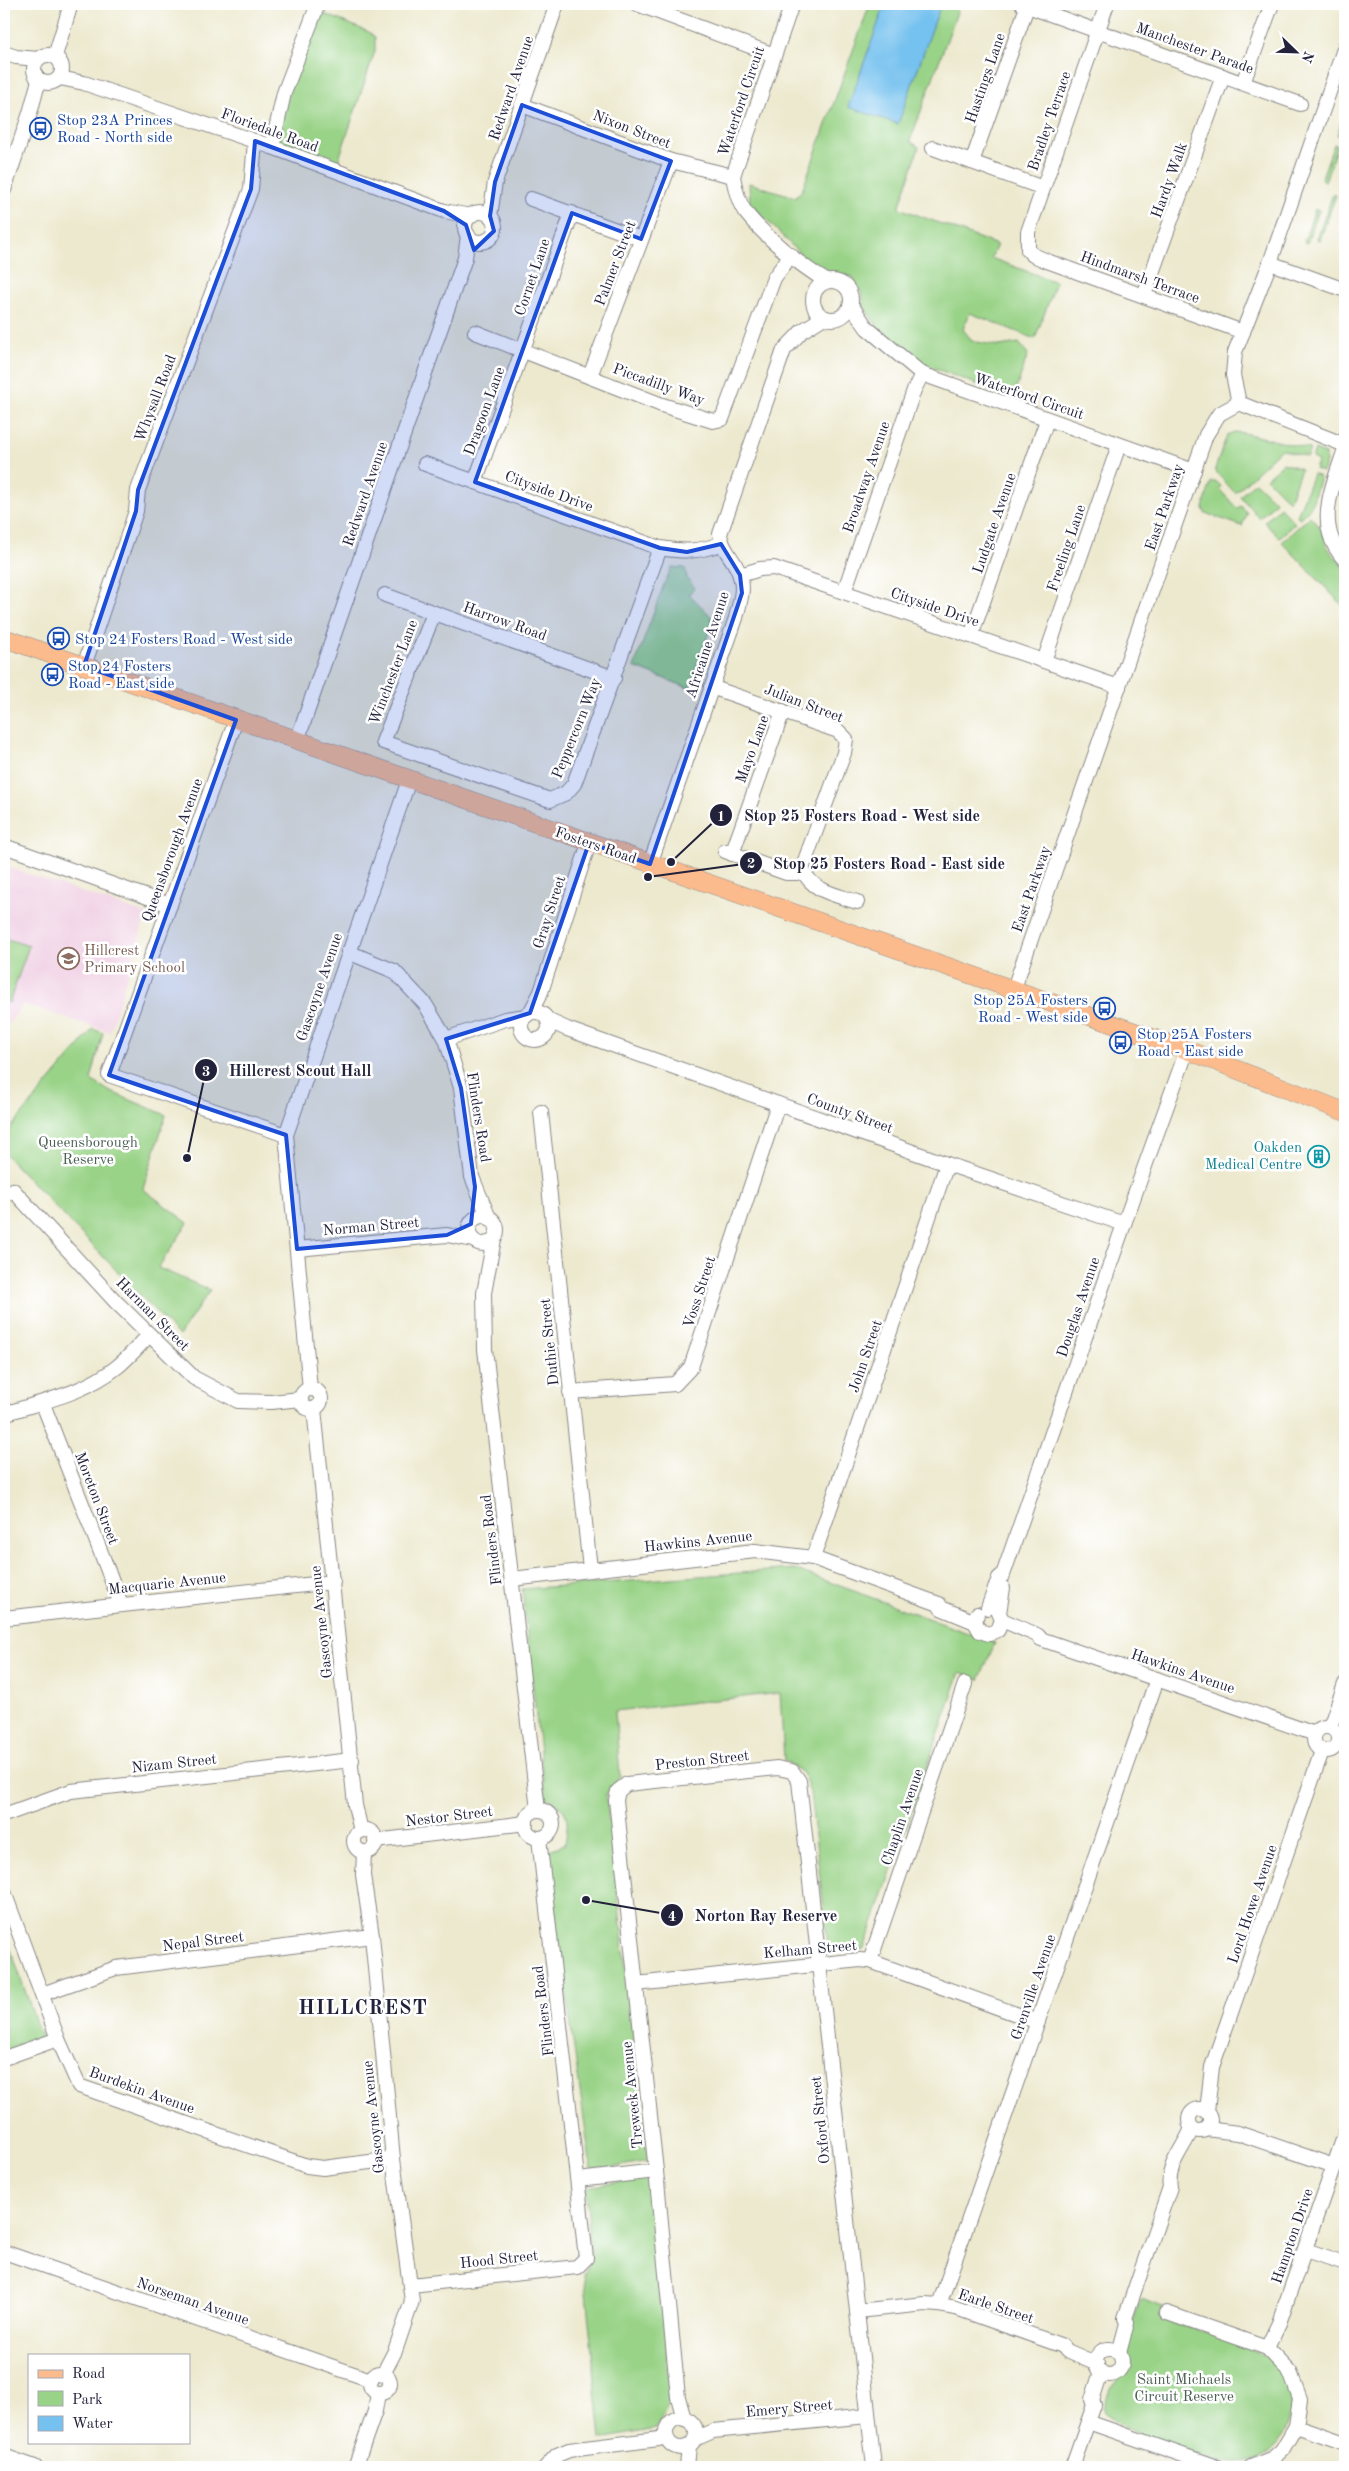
<svg xmlns="http://www.w3.org/2000/svg" width="1349" height="2471" viewBox="0 0 1349 2471" font-family="'Old Standard TT',serif">
	<style>
		.built { fill: #f0d0e4 }
		.green { fill: #99d387; stroke: #5e7a61 }
		.water { fill: #75c1ef; stroke: #4c7295 }
		.lines { fill: none; stroke-linecap: round; stroke-linejoin: round }
		.minor-casing { stroke: #888685; stroke-width: 16 }
		.major-casing { stroke: #888685; stroke-width: 19 }
		.minor { stroke: #fff; stroke-width: 14 }
		.major { stroke: #fbbb8d; stroke-width: 18 }
		.marked { fill: #1d4ed8; fill-opacity: 0.2; stroke: #1d4ed8; stroke-width: 4; stroke-linejoin: round }
		.labels { text-anchor: middle; stroke-width: 5; stroke-linejoin: round; paint-order: stroke }
		.street-label { font-size: 15px; fill: #22223b; stroke: #fff }
		.transit-label { font-size: 15px; fill: #164399; stroke: #fff; text-anchor: start }
		.education-label { font-size: 15px; fill: #785e54; stroke: #fff; text-anchor: start }
		.park-label { font-size: 15px; fill: #4c6056; stroke: #fff }
		.culture-label { font-size: 15px; fill: #0d838f; stroke: #fff; text-anchor: end }
		.district-label { font-size: 20px; font-weight: bold; letter-spacing: 1px; fill: #22223b; stroke: #fff }
		.leader { fill: none; stroke: #22223b; stroke-width: 2 }
		.callout-dot { fill: #22223b; stroke: #fff; stroke-width: 2 }
		.mark-label { font-size: 15px; text-anchor: middle; font-weight: bold; fill: #fff }
		.callout-label { font-size: 16px; text-anchor: middle; font-weight: bold; fill: #22223b; stroke: #fff; stroke-width: 5; stroke-linejoin: round; paint-order: stroke }
	</style>
	<rect width="100%" height="100%" fill="#fff"/>
	<filter id="ink" filterUnits="userSpaceOnUse"><feTurbulence type="fractalNoise" baseFrequency=".02" numOctaves="2"/><feDisplacementMap in="SourceGraphic" scale="10" xChannelSelector="R" yChannelSelector="G"/><feConvolveMatrix kernelMatrix="1 2 1 2 8 2 1 2 1" color-interpolation-filters="sRGB"/></filter>
	<filter id="wash" filterUnits="userSpaceOnUse"><feTurbulence type="fractalNoise" baseFrequency=".0096" numOctaves="4" result="noise"/><feDisplacementMap in="SourceGraphic" scale="20" xChannelSelector="R" yChannelSelector="G"/><feGaussianBlur stdDeviation="1.12" result="paint"/><feColorMatrix in="noise" values="0 0 0 0 0 0 0 0 0 0 0 0 0 0 0 0 0 1.4 0 .05"/><feComposite in="paint" operator="in"/></filter>
	<g filter="url(#wash)">
		<rect width="100%" height="100%" fill="#ede9cf"/>
		<polygon class="built" points="4,866 146,914 110,1032 23,1004 4,1030"/>
		<g class="green">
			<polygon points="870,4 960,4 910,141 919,147 899,208 997,245 991,258 1056,282 1035,339 970,313 963,329 972,341 999,346 1019,343 1028,354 1013,398 923,364 878,327 864,307 862,295 853,277 830,272 809,263 750,203 749,183 795,197 802,190"/>
			<polygon points="315,10 369,32 375,37 375,51 335,171 272,147"/>
			<polygon points="1343,117 1345,118 1345,138 1337,135"/>
			<polygon points="1334,144 1337,145 1325,182 1321,180"/>
			<polygon points="1333,194 1336,195 1320,240 1317,239"/>
			<polygon points="1315,209 1319,210 1307,243 1304,242"/>
			<polygon points="1234,432 1244,433 1310,449 1307,457 1281,449 1235,493 1217,473 1215,469 1227,435"/>
			<polygon points="1315,450 1325,454 1326,463 1322,472 1315,469 1318,461 1312,458"/>
			<polygon points="1283,463 1301,469 1289,501 1266,478"/>
			<polygon points="1313,474 1320,477 1311,507 1300,518 1297,516"/>
			<polygon points="1211,482 1217,482 1221,486 1219,489 1237,508 1241,506 1247,513 1242,526 1205,513 1203,508"/>
			<polygon points="1255,482 1276,502 1259,518 1240,496"/>
			<polygon points="1280,507 1295,523 1279,538 1264,522"/>
			<polygon points="1310,516 1321,528 1329,550 1345,568 1345,608 1282,542"/>
			<polygon points="672,567 685,568 687,578 695,588 689,594 712,617 711,627 689,688 634,667 664,584"/>
			<polygon points="4,938 29,946 9,1003 4,1001"/>
			<polygon points="93,1029 103,1033 91,1080 109,1091 166,1115 143,1189 188,1223 158,1268 210,1290 179,1336 4,1153 4,1136"/>
			<path d="M794,1569l201,74 -16,37 -19,-8 -96,277 -35,4 -19,-160 -7,-20 -19,-13 -4,-67 -165,18 5,66 -14,17 42,367 -38,7h-19l-45,-317 19,-7c4,-27 5,-34 -20,-47l-23,-208z"/>
			<polygon points="8,1941 42,2040 4,2054 4,1942"/>
			<polygon points="652,2177 671,2400 656,2429 601,2439 584,2274 591,2258 586,2187"/>
			<path d="M1140,2299l23,8 -4,11c26,8 96,27 114,44 35,32 17,100 -35,101 -25,1 -81,-20 -105,-32 -10,-5 -20,-12 -29,-18l-1,-5 7,-19 17,-21v-28z"/>
		</g>
		<polygon class="water" points="885,4 941,4 898,124 848,107"/>
	</g>
	<g filter="url(#ink)">
		<g class="lines">
			<defs>
				<g id="minor">
					<polyline points="637,4 774,55"/>
					<path d="M792,4l-59,172c2,12 5,27 13,37 19,24 54,52 80,68"/>
					<polyline points="1022,4 1300,104"/>
					<polyline points="1107,4 1028,232 1028,250 1033,255 1047,261 1243,332"/>
					<polyline points="4,53 16,57 38,59"/>
					<circle cx="48" cy="69" r="14"/>
					<polyline points="55,56 71,4"/>
					<polyline points="60,78 84,83 272,147 444,211 471,216"/>
					<polyline points="1243,83 1272,4"/>
					<polyline points="522,105 671,161 733,176"/>
					<polyline points="272,147 284,93 318,4"/>
					<polyline points="933,148 1043,188"/>
					<polyline points="972,162 1028,4"/>
					<polyline points="4,190 30,113 39,80"/>
					<polyline points="531,199 641,239"/>
					<circle cx="480" cy="227" r="15"/>
					<polyline points="490,216 495,182 557,4"/>
					<polyline points="1270,263 1345,290"/>
					<circle cx="832" cy="300" r="19"/>
					<polyline points="1144,295 1223,76"/>
					<polyline points="851,305 867,328 922,374 1194,471"/>
					<polyline points="475,332 662,405 713,421 722,419 774,278 791,255"/>
					<polyline points="590,376 671,161"/>
					<polyline points="1239,403 1345,445"/>
					<path d="M1345,449c-12,37 -32,77 0,111"/>
					<path d="M425,464l235,84c25,4 37,4 61,-4"/>
					<polyline points="475,482 572,213"/>
					<polyline points="740,575 760,569 774,568 1119,687"/>
					<polyline points="844,592 914,390 922,374"/>
					<polyline points="385,595 614,678"/>
					<polyline points="434,613 383,742 550,800 566,793 574,784 660,548"/>
					<polyline points="971,636 1047,420"/>
					<polyline points="1044,661 1119,445"/>
					<polyline points="84,666 136,511 138,490 251,189 255,141"/>
					<polyline points="711,687 838,731 846,739 844,753 802,869 797,873 786,873 725,851"/>
					<polyline points="236,720 109,1075 286,1135"/>
					<polyline points="297,741 465,258 468,235"/>
					<polyline points="4,846 170,905"/>
					<polyline points="732,854 783,711"/>
					<path d="M650,864l86,-246c3,-14 9,-28 4,-42 -4,-16 -18,-25 -20,-42l64,-184 18,-19 22,-14"/>
					<path d="M802,869c11,23 32,25 55,33"/>
					<polyline points="348,952 394,971 425,1004 446,1039 461,1088 472,1177 489,1218"/>
					<polyline points="1013,991 1206,435 1219,414 1239,403 1233,375 1235,352 1270,263 1345,46"/>
					<circle cx="535" cy="1026" r="14"/>
					<polyline points="530,1013 541,992 589,843"/>
					<polyline points="549,1021 567,1029 947,1164 1124,1224"/>
					<polyline points="446,1039 505,1019 526,1016"/>
					<polyline points="541,1112 590,1569"/>
					<polyline points="4,1195 13,1190 116,1302 194,1378 238,1401 271,1402 301,1399"/>
					<circle cx="483" cy="1230" r="14"/>
					<polyline points="494,1239 484,1293 485,1349 538,1810"/>
					<polyline points="297,1249 447,1235 473,1240"/>
					<circle cx="311" cy="1399" r="10"/>
					<polyline points="310,1389 286,1135 409,780"/>
					<polyline points="570,1392 675,1384 691,1367 778,1104"/>
					<polyline points="43,1404 121,1604"/>
					<polyline points="314,1409 355,1805 361,1831"/>
					<path d="M4,1414c39,-13 79,-20 113,-47 11,-9 22,-21 32,-32"/>
					<polyline points="813,1558 947,1164"/>
					<polyline points="512,1579 755,1551 813,1558 939,1604 941,1608 975,1622"/>
					<polyline points="988,1608 999,1578 1003,1575 1124,1224 1187,1050"/>
					<polyline points="977,1614 975,1622 980,1631 989,1634 998,1630 1002,1620 999,1613 1003,1588"/>
					<polyline points="4,1618 333,1582"/>
					<polyline points="1002,1620 1037,1635 1041,1639 1315,1734"/>
					<circle cx="1326" cy="1739" r="12"/>
					<polyline points="1330,1727 1345,1684"/>
					<circle cx="539" cy="1824" r="14"/>
					<polyline points="4,1815 71,1791 352,1760"/>
					<circle cx="365" cy="1841" r="11"/>
					<polyline points="375,1841 526,1823"/>
					<polyline points="364,1852 363,1875 372,1936 393,2159 412,2301 395,2351 383,2374"/>
					<polyline points="4,1892 58,2039 79,2086 307,2166 323,2168 393,2159"/>
					<polyline points="870,1961 965,1684"/>
					<polyline points="636,1984 860,1960 870,1961 1038,2022"/>
					<polyline points="42,1994 116,1968 372,1936"/>
					<polyline points="4,2058 58,2039"/>
					<circle cx="1200" cy="2120" r="11"/>
					<polyline points="1207,2111 1212,2067 1322,1751"/>
					<polyline points="1206,2129 1238,2133 1334,2166"/>
					<polyline points="578,2180 656,2171"/>
					<polyline points="1305,2250 1345,2263"/>
					<polyline points="4,2252 371,2380"/>
					<polyline points="411,2285 577,2267 586,2258 539,1838"/>
					<polyline points="939,2305 1157,1679"/>
					<polyline points="857,2311 925,2304 939,2305 956,2308 1063,2346 1067,2351 1097,2364"/>
					<polyline points="1167,2313 1267,2348 1290,2372 1300,2399 1296,2426 1282,2450 1273,2458 1251,2467"/>
					<polyline points="1267,2348 1279,2323 1345,2134"/>
					<circle cx="1109" cy="2362" r="13"/>
					<path d="M1119,2353l8,-30 -2,-5 45,-131c-4,-22 15,-40 22,-59"/>
					<circle cx="380" cy="2383" r="10"/>
					<circle cx="681" cy="2433" r="15"/>
					<polyline points="684,2419 678,2397 656,2171 616,1800 618,1791 627,1784 777,1768 792,1771 799,1781 874,2467"/>
					<polyline points="1088,2422 1217,2467"/>
					<polyline points="1296,2426 1345,2443"/>
					<polyline points="695,2439 713,2431 868,2416"/>
					<polyline points="4,2456 35,2467"/>
					<polyline points="355,2467 375,2411 378,2393"/>
					<polyline points="546,2467 557,2455 569,2450 659,2439"/>
					<polyline points="687,2467 689,2446"/>
					<polyline points="1072,2467 1094,2405 1092,2400 1101,2372"/>
				</g>
				<polyline id="major" points="4,638 1187,1050 1345,1112"/>
			</defs>
			<use href="#minor" class="minor-casing"/>
			<use href="#major" class="major-casing"/>
			<use href="#minor" class="minor"/>
			<use href="#major" class="major"/>
		</g>
	</g>
	<path class="marked" d="M522,105l149,56 -30,78 -69,-26 -97,269 185,66 27,4 34,-8 19,31 2,18 -92,271 -61,-21 -59,170 -84,26 15,49 14,99 -4,37 -24,11 -150,14 -11,-114 -177,-60 127,-355 -152,-54 52,-155 2,-21 113,-301 4,-48 189,70 22,14 8,25 20,-19 -4,-15 5,-34z"/>
	<defs>
		<symbol id="bus-ring" viewBox="-11 -11 22 22"><circle r="9.5" fill="#fff" stroke="#1a4fb4" stroke-width="1.5"/><path d="M-5-6H5V4H4V6H2V4H-2V6H-4V4H-5ZM-3.5-4V0h7V-4ZM-3.5 1.2v1.5H-2V1.2ZM2 1.2v1.5H3.5V1.2Z" fill="#1a4fb4"/></symbol>
		<symbol id="school-ring" viewBox="-11 -11 22 22"><circle r="9.5" fill="#fff" stroke="#8d6e63" stroke-width="1.5"/><path d="M0-5L7-2L0 1L-7-2ZM-4 1L0 2.5L4 1V4Q0 6-4 4Z" fill="#8d6e63"/></symbol>
		<symbol id="building-ring" viewBox="-11 -11 22 22"><circle r="9.5" fill="#fff" stroke="#0f9aa8" stroke-width="1.5"/><path d="M-4-6H4V6H1V3H-1V6H-4ZM-2.5-4.3h1.7v1.8h-1.7ZM.8-4.3h1.7v1.8H.8ZM-2.5-1h1.7V.8h-1.7ZM.8-1h1.7V.8H.8Z" fill="#0f9aa8"/></symbol>
	</defs>
	<g fill-rule="evenodd">
		<use href="#bus-ring" x="28" y="116" width="25" height="25"/>
		<use href="#bus-ring" x="46" y="626" width="25" height="25"/>
		<use href="#bus-ring" x="40" y="662" width="25" height="25"/>
		<use href="#school-ring" x="56" y="946" width="25" height="25"/>
		<use href="#bus-ring" x="1092" y="996" width="25" height="25"/>
		<use href="#bus-ring" x="1108" y="1030" width="25" height="25"/>
		<use href="#building-ring" x="1306" y="1144" width="25" height="25"/>
	</g>
	<g class="labels">
		<g class="street-label">
			<text transform="translate(1195 48) rotate(20)" y="5">Manchester Parade</text>
			<text transform="translate(985 78) rotate(-71)" y="5">Hastings Lane</text>
			<text transform="translate(511 88) rotate(-71)" y="5">Redward Avenue</text>
			<text transform="translate(741 101) rotate(-71)" y="5">Waterford Circuit</text>
			<text transform="translate(1049 121) rotate(-71)" y="5">Bradley Terrace</text>
			<text transform="translate(632 129) rotate(21)" y="5">Nixon Street</text>
			<text transform="translate(270 130) rotate(20)" y="5">Floriedale Road</text>
			<text transform="translate(1169 180) rotate(-70)" y="5">Hardy Walk</text>
			<text transform="translate(615 263) rotate(-69)" y="5">Palmer Street</text>
			<text transform="translate(532 277) rotate(-71)" y="5">Cornet Lane</text>
			<text transform="translate(1140 277) rotate(20)" y="5">Hindmarsh Terrace</text>
			<text transform="translate(659 384) rotate(20)" y="5">Piccadilly Way</text>
			<text transform="translate(1029 396) rotate(19)" y="5">Waterford Circuit</text>
			<text transform="translate(155 398) rotate(-69)" y="5">Whysall Road</text>
			<text transform="translate(484 411) rotate(-70)" y="5">Dragoon Lane</text>
			<text transform="translate(866 477) rotate(-71)" y="5">Broadway Avenue</text>
			<text transform="translate(549 491) rotate(20)" y="5">Cityside Drive</text>
			<text transform="translate(365 494) rotate(-71)" y="5">Redward Avenue</text>
			<text transform="translate(1164 507) rotate(-71)" y="5">East Parkway</text>
			<text transform="translate(994 523) rotate(-71)" y="5">Ludgate Avenue</text>
			<text transform="translate(1066 548) rotate(-71)" y="5">Freeling Lane</text>
			<text transform="translate(935 607) rotate(19)" y="5">Cityside Drive</text>
			<text transform="translate(505 621) rotate(20)" y="5">Harrow Road</text>
			<text transform="translate(707 645) rotate(-72)" y="5">Africaine Avenue</text>
			<text transform="translate(393 672) rotate(-69)" y="5">Winchester Lane</text>
			<text transform="translate(804 703) rotate(21)" y="5">Julian Street</text>
			<text transform="translate(576 728) rotate(-68)" y="5">Peppercorn Way</text>
			<text transform="translate(752 749) rotate(-70)" y="5">Mayo Lane</text>
			<text transform="translate(596 845) rotate(19)" y="5">Fosters Road</text>
			<text transform="translate(172 850) rotate(-70)" y="5">Queensborough Avenue</text>
			<text transform="translate(1031 889) rotate(-71)" y="5">East Parkway</text>
			<text transform="translate(549 912) rotate(-72)" y="5">Gray Street</text>
			<text transform="translate(319 987) rotate(-71)" y="5">Gascoyne Avenue</text>
			<text transform="translate(850 1113) rotate(20)" y="5">County Street</text>
			<text transform="translate(479 1117) rotate(81)" y="5">Flinders Road</text>
			<text transform="translate(371 1226) rotate(-5)" y="5">Norman Street</text>
			<text transform="translate(699 1292) rotate(-72)" y="5">Voss Street</text>
			<text transform="translate(1078 1307) rotate(-71)" y="5">Douglas Avenue</text>
			<text transform="translate(153 1314) rotate(45)" y="5">Harman Street</text>
			<text transform="translate(549 1342) rotate(-96)" y="5">Duthie Street</text>
			<text transform="translate(865 1356) rotate(-71)" y="5">John Street</text>
			<text transform="translate(97 1498) rotate(69)" y="5">Moreton Street</text>
			<text transform="translate(491 1540) rotate(-97)" y="5">Flinders Road</text>
			<text transform="translate(698 1541) rotate(-6)" y="5">Hawkins Avenue</text>
			<text transform="translate(167 1583) rotate(-6)" y="5">Macquarie Avenue</text>
			<text transform="translate(321 1622) rotate(-96)" y="5">Gascoyne Avenue</text>
			<text transform="translate(1183 1671) rotate(19)" y="5">Hawkins Avenue</text>
			<text transform="translate(702 1760) rotate(-6)" y="5">Preston Street</text>
			<text transform="translate(174 1763) rotate(-6)" y="5">Nizam Street</text>
			<text transform="translate(449 1816) rotate(-7)" y="5">Nestor Street</text>
			<text transform="translate(902 1817) rotate(-71)" y="5">Chaplin Avenue</text>
			<text transform="translate(1252 1904) rotate(-71)" y="5">Lord Howe Avenue</text>
			<text transform="translate(203 1941) rotate(-7)" y="5">Nepal Street</text>
			<text transform="translate(810 1949) rotate(-5)" y="5">Kelham Street</text>
			<text transform="translate(1033 1987) rotate(-71)" y="5">Grenville Avenue</text>
			<text transform="translate(543 2011) rotate(-97)" y="5">Flinders Road</text>
			<text transform="translate(142 2090) rotate(20)" y="5">Burdekin Avenue</text>
			<text transform="translate(632 2095) rotate(-96)" y="5">Treweck Avenue</text>
			<text transform="translate(373 2117) rotate(-96)" y="5">Gascoyne Avenue</text>
			<text transform="translate(820 2120) rotate(-96)" y="5">Oxford Street</text>
			<text transform="translate(1292 2236) rotate(-71)" y="5">Hampton Drive</text>
			<text transform="translate(499 2259) rotate(-6)" y="5">Hood Street</text>
			<text transform="translate(193 2301) rotate(19)" y="5">Norseman Avenue</text>
			<text transform="translate(996 2306) rotate(19)" y="5">Earle Street</text>
			<text transform="translate(789 2408) rotate(-5)" y="5">Emery Street</text>
		</g>
		<g class="transit-label">
			<text x="57" y="125">Stop 23A Princes<tspan x="57" dy="17">Road - North side</tspan></text>
			<text x="75" y="644">Stop 24 Fosters Road - West side</text>
			<text x="68" y="671">Stop 24 Fosters<tspan x="68" dy="17">Road - East side</tspan></text>
			<text x="1088" y="1005" text-anchor="end">Stop 25A Fosters<tspan x="1088" dy="17">Road - West side</tspan></text>
			<text x="1137" y="1039">Stop 25A Fosters<tspan x="1137" dy="17">Road - East side</tspan></text>
		</g>
		<g class="education-label">
			<text x="84" y="955">Hillcrest<tspan x="84" dy="17">Primary School</tspan></text>
		</g>
		<g class="park-label">
			<text x="88" y="1147">Queensborough<tspan x="88" dy="17">Reserve</tspan></text>
			<text x="1184" y="2384">Saint Michaels<tspan x="1184" dy="17">Circuit Reserve</tspan></text>
		</g>
		<g class="culture-label">
			<text x="1302" y="1152">Oakden<tspan x="1302" dy="17">Medical Centre</tspan></text>
		</g>
		<g class="district-label">
			<text x="363" y="2014">HILLCREST</text>
		</g>
	</g>
	<path class="leader" d="M671 862L721 815M648 877L751 863M187 1158L206 1070M586 1900L672 1915"/>
	<g class="callout-dot">
		<circle cx="671" cy="862" r="5"/>
		<circle cx="648" cy="877" r="5"/>
		<circle cx="187" cy="1158" r="5"/>
		<circle cx="586" cy="1900" r="5"/>
		<circle cx="721" cy="815" r="12"/>
		<circle cx="751" cy="863" r="12"/>
		<circle cx="206" cy="1070" r="12"/>
		<circle cx="672" cy="1915" r="12"/>
	</g>
	<g class="mark-label">
		<text x="721" y="821">1</text>
		<text x="751" y="868">2</text>
		<text x="206" y="1076">3</text>
		<text x="672" y="1921">4</text>
	</g>
	<g class="callout-label">
		<text x="862" y="821">Stop 25 Fosters Road - West side</text>
		<text x="889" y="869">Stop 25 Fosters Road - East side</text>
		<text x="300" y="1076">Hillcrest Scout Hall</text>
		<text x="766" y="1921">Norton Ray Reserve</text>
	</g>
	<rect width="1349" height="2471" fill="none" stroke="#fff" stroke-width="20"/>
	<rect x="28" y="2354" width="162" height="90" fill="#ffffff" stroke="#a7a7b1"/>
	<rect x="38" y="2370" width="25" height="8" fill="#fbbb8d" stroke="#a7a7b1"/>
	<text x="72" y="2378" font-size="15" fill="#22223b">Road</text>
	<rect x="38" y="2391" width="25" height="15" fill="#99d387" stroke="#a7a7b1"/>
	<text x="72" y="2404" font-size="15" fill="#22223b">Park</text>
	<rect x="38" y="2416" width="25" height="15" fill="#75c1ef" stroke="#a7a7b1"/>
	<text x="72" y="2428" font-size="15" fill="#22223b">Water</text>
	<g transform="translate(1296 52) rotate(113)" stroke="#ffffff" stroke-width="4" paint-order="stroke">
	<path d="M0-4L9 19L0 12L-9 19Z" fill="#22223b"/>
	<text y="-8" font-size="14" font-weight="bold" text-anchor="middle" fill="#22223b">N</text>
	</g>
</svg>
